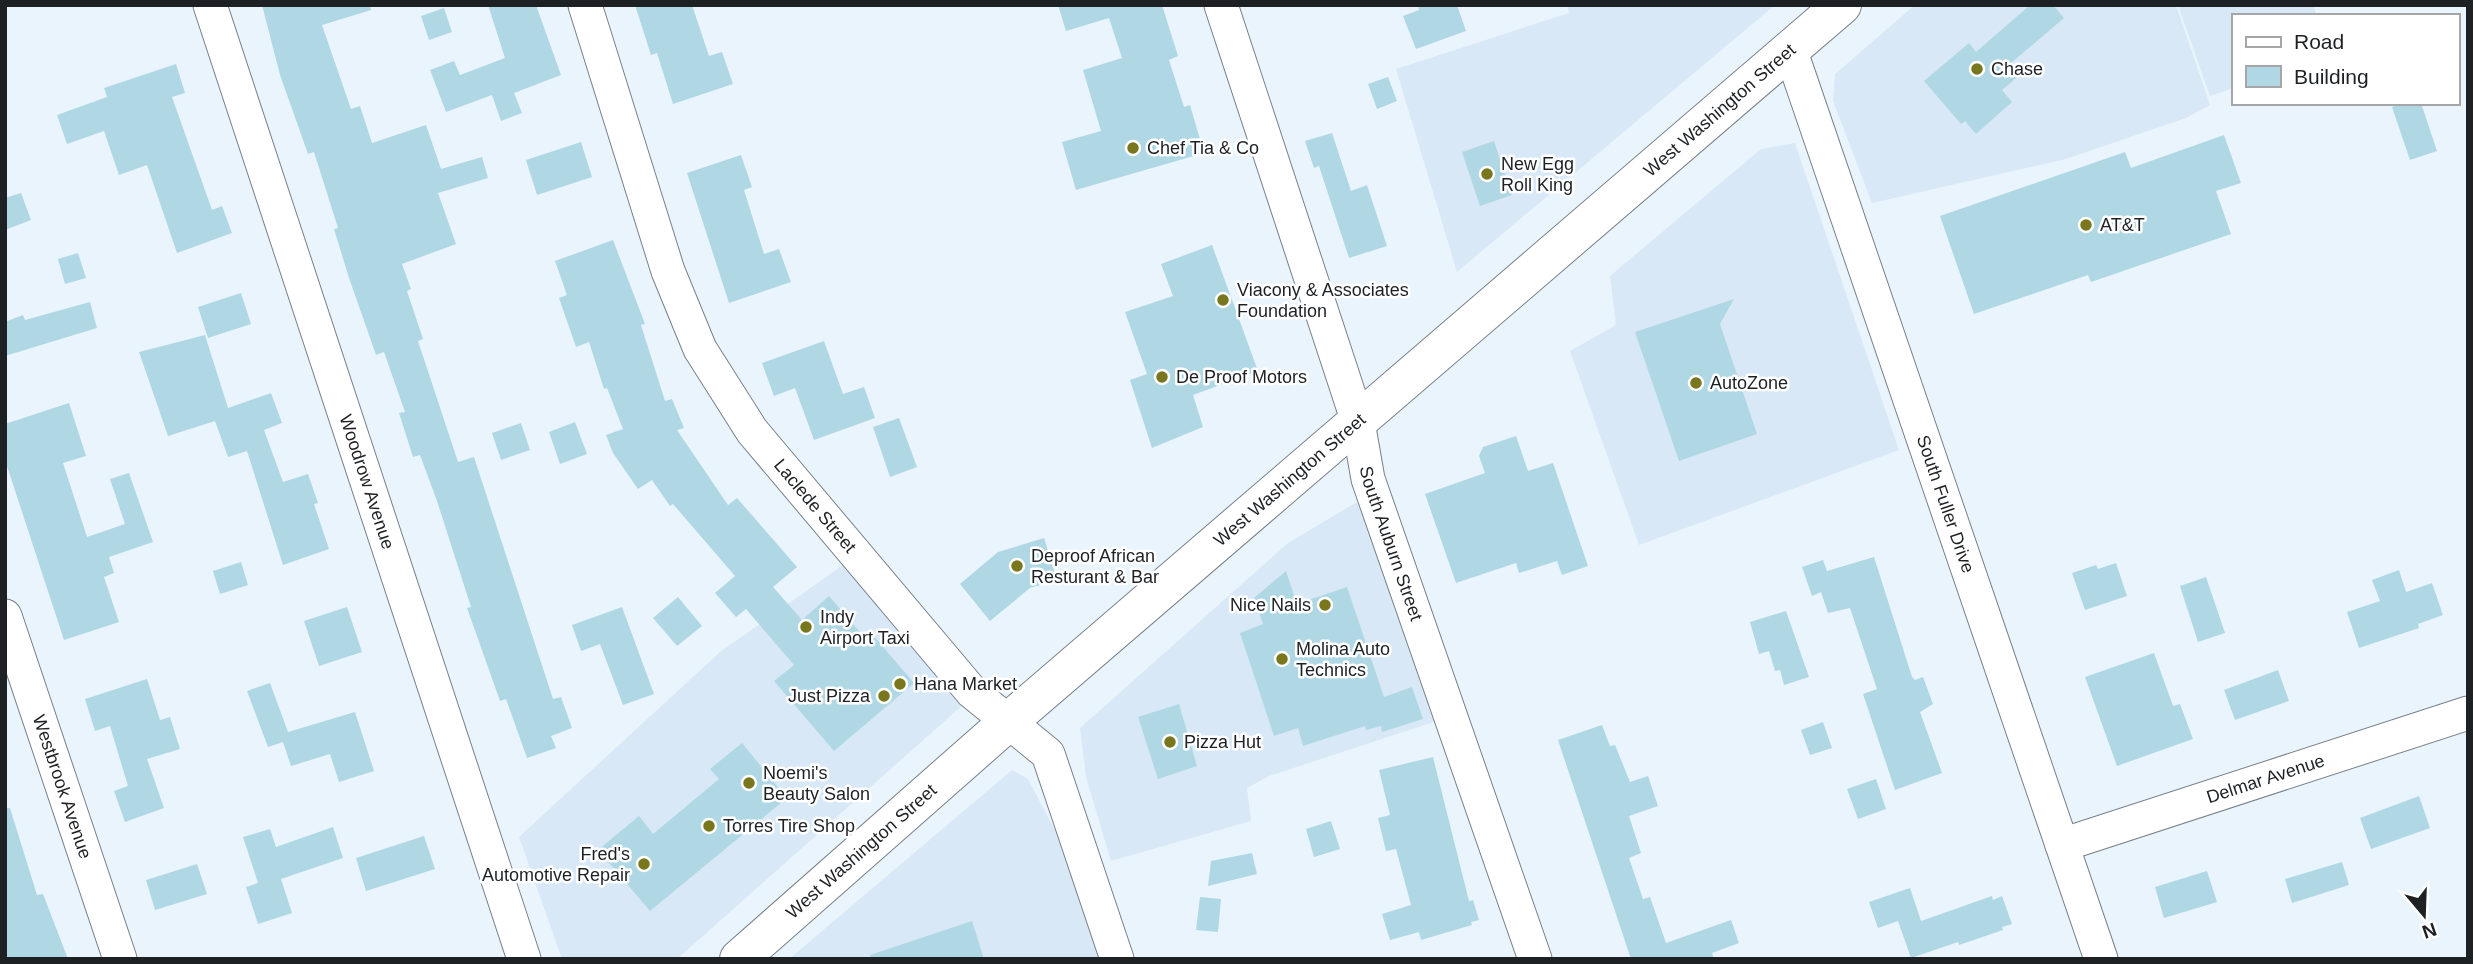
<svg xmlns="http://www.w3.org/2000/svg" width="2473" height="964" viewBox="0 0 2473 964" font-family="Arial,sans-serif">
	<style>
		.built { fill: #d8e8f6 }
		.building { fill: #afd8e4 }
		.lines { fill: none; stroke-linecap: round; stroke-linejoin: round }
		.minor-casing { stroke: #788189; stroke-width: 35 }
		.major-casing { stroke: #788189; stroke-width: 40 }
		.minor { stroke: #fff; stroke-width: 33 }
		.major { stroke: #fff; stroke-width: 38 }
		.poi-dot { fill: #78771d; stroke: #fff; stroke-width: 2.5 }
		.labels { text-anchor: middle; stroke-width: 5; stroke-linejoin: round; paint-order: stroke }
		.poi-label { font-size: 18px; fill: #1d2124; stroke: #fff; text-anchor: start }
		.street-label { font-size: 18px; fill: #1d2124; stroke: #fff }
	</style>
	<rect width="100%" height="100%" fill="#eaf4fd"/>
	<g class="built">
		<polygon points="1567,5 1775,5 1457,272 1396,69 1569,13"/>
		<polygon points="1915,5 2176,5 2210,105 2186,118 2066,159 1872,203 1833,101 1835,74"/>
		<polygon points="2178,5 2313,5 2317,16 2233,16 2233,88 2210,96"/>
		<polygon points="1795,143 1899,450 1639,545 1570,351 1616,325 1610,276 1761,149"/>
		<polygon points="1357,502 1397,592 1437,721 1269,776 1247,788 1251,821 1111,861 1086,777 1080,728 1288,543"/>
		<polygon points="846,563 965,703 677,959 562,959 519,837 720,652"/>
		<polygon points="1012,770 1028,779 1074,867 1105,959 789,959"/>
	</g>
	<g class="building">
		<polygon points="262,5 370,5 371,10 322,25 351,109 360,106 372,143 426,125 441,169 482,157 488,178 438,193 456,244 402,264 411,289 407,291 423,339 418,341 458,462 474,457 553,699 561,697 572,728 551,736 556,748 527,758 506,699 500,701 467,608 471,607 437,501 420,455 413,457 399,413 405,412 384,352 376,355 349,278 334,229 338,228 314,152 308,154 280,75"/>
		<polygon points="488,5 536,5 561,75 514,93 522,113 501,121 492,95 446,112 430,70 454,61 460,75 505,58"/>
		<polygon points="635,5 692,5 709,56 722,52 733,84 673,104 657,53 651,55"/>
		<polygon points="1058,5 1162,5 1178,56 1169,60 1184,107 1190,105 1204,153 1076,190 1062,142 1101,131 1083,70 1122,58 1109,18 1066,31"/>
		<polygon points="1418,5 1457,5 1466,31 1416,49 1403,16 1419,10"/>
		<polygon points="2030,5 2053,5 2064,18 2011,63 2021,74 2002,90 2012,102 1976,134 1965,121 1961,124 1924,81 1969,43 1976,52"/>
		<polygon points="444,8 452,32 429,40 421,16"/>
		<polygon points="176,64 185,93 172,97 212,210 222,206 232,233 177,253 147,165 119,175 104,131 67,144 57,115 107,97 104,88"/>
		<polygon points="1388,77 1397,101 1377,109 1368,84"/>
		<polygon points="2404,103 2421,103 2437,151 2410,160 2392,107"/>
		<polygon points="1332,133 1351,191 1367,185 1387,246 1349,258 1319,166 1314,168 1305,141"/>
		<polygon points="2224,135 2241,183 2216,191 2231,234 2091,282 2088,275 1974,314 1940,216 2125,152 2131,168"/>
		<polygon points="1494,141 1512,195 1480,206 1462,152"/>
		<polygon points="581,142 592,177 537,195 526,160"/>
		<polygon points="741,155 752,187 744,190 764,254 779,249 791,282 729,303 687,173"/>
		<polygon points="21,193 31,220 5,230 5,198"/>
		<polygon points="613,240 645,324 641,325 665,401 672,399 684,428 677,430 728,505 737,498 797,567 773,587 802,620 829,596 866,639 872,634 914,683 834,751 774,681 794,665 746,609 736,617 715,593 735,576 673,504 670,506 652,480 638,489 613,453 606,435 623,429 607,388 604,389 589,342 576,347 559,298 567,295 555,261"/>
		<polygon points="1212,245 1258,371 1193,395 1203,427 1152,448 1130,380 1147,374 1125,312 1173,296 1161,264"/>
		<polygon points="78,253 86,278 65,284 58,259"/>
		<polygon points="241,293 251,324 208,338 198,307"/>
		<polygon points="1734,299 1720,324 1757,434 1679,461 1635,332"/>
		<polygon points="90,302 97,328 5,356 5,322 23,315 25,320"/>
		<polygon points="205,335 228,408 271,393 282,423 264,430 283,482 308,474 318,503 314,504 329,549 283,565 247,451 228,457 215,421 168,436 139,352"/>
		<polygon points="824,341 843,394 864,387 875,418 814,440 795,388 774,396 762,363"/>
		<polygon points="69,403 86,456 63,463 87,537 125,524 110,479 129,473 153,542 109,557 114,573 104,577 119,622 64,640 5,460 5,424"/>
		<polygon points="899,418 917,467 890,477 873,427"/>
		<polygon points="575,422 587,454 560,464 549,432"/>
		<polygon points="521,423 530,450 501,460 492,433"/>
		<polygon points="1516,436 1528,471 1553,463 1588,566 1562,575 1557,561 1519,573 1516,563 1456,583 1425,494 1485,473 1479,456 1483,447"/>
		<polygon points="1044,538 1057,580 1030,588 990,621 960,584 998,552"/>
		<polygon points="1874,557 1912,677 1915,680 1923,677 1933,704 1920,712 1942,773 1895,790 1863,694 1877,689 1850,608 1828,613 1821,592 1812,596 1802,567 1823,560 1827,571"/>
		<polygon points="241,562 248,585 220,594 213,571"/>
		<polygon points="2116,563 2127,596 2085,610 2072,573 2096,565 2098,569"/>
		<polygon points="2399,570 2406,592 2432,583 2443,615 2418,624 2419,628 2359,648 2347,612 2380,601 2372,580"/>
		<polygon points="1286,571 1297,604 1347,587 1384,697 1412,687 1423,719 1382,732 1381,726 1366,730 1365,726 1303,746 1298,728 1274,736 1240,633 1263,624 1254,598"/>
		<polygon points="2206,577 2225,633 2198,642 2180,586"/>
		<polygon points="678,597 702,626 677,646 653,618"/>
		<polygon points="347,607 362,652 319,666 304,621"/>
		<polygon points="622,607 654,694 623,705 600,644 581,651 572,625"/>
		<polygon points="1786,611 1809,677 1784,685 1780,670 1775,671 1769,651 1759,654 1750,622"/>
		<polygon points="2154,653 2173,706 2180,704 2193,739 2117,766 2085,677"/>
		<polygon points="2278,670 2289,701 2235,720 2224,690"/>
		<polygon points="147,679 160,720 170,717 180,749 147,759 164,808 125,822 114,791 128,786 110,726 95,731 85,699"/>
		<polygon points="270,683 288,732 355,712 374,771 339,782 330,754 291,766 283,742 268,747 247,691"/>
		<polygon points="1179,704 1197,766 1158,779 1138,717"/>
		<polygon points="1823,722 1832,748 1810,755 1801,730"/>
		<polygon points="1602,725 1610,746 1615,745 1630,782 1648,776 1658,806 1629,816 1641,853 1629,858 1643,899 1650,897 1666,943 1731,920 1739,943 1712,953 1714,959 1631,959 1558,740"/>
		<polygon points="742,743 787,798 650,911 598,850 639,816 653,834 719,779 710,769"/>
		<polygon points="1433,757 1469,901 1473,900 1479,920 1471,922 1472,925 1421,940 1419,932 1390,940 1382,914 1411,905 1396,849 1386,851 1378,818 1390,815 1379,770"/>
		<polygon points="1876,779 1886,809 1858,819 1847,789"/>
		<polygon points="2419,796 2430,828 2371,849 2360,818"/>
		<polygon points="5,808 10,808 37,895 43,894 68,959 5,959"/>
		<polygon points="1331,821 1340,849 1314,857 1306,829"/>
		<polygon points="333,827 343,858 281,879 292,913 258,924 246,887 258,883 243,837 270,829 276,847"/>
		<polygon points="424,836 435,869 366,891 356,858"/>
		<polygon points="1252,853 1257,874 1208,886 1211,861"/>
		<polygon points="2342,862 2349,885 2292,903 2285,879"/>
		<polygon points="197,864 207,894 155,910 146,880"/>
		<polygon points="2207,871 2217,902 2164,918 2155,887"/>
		<polygon points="1910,888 1921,921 1992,896 1993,900 2002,896 2012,924 2002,927 2003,930 1959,945 1958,942 1911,958 1898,921 1878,928 1869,902"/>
		<polygon points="1200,897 1221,899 1218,932 1196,930"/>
		<polygon points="972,921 984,959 871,959 870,955"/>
	</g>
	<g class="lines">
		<defs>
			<g id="minor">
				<path id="s1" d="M210,5l314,954"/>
				<path id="s2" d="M585,5l83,266 32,78 52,82 220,261 76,62 69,205"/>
				<path id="s3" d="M1221,5l137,417 10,57 167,480"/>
				<path id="s4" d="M1790,49l311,910"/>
				<path id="s5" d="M5,616l115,343"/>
				<path id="s6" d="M2062,845l406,-132"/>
			</g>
			<g id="major">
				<path id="s7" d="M739,959l269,-237 834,-717"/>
			</g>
		</defs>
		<use href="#minor" class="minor-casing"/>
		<use href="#major" class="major-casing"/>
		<use href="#minor" class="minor"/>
		<use href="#major" class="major"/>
	</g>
	<g class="poi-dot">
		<circle cx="1977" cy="69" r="7"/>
		<circle cx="1133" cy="148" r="7"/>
		<circle cx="1487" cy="174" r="7"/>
		<circle cx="2086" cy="225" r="7"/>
		<circle cx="1223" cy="300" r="7"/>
		<circle cx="1162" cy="377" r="7"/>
		<circle cx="1696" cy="383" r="7"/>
		<circle cx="1017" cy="566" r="7"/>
		<circle cx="1325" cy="605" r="7"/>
		<circle cx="806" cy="627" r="7"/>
		<circle cx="1282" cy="659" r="7"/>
		<circle cx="900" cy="684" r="7"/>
		<circle cx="884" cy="696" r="7"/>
		<circle cx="1170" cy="742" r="7"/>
		<circle cx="749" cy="783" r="7"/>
		<circle cx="709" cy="826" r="7"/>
		<circle cx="644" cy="864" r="7"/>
	</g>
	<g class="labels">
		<g class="poi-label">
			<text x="1991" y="75">Chase</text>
			<text x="1147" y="154">Chef Tia &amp; Co</text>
			<text x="1501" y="170">New Egg<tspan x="1501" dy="21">Roll King</tspan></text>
			<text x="2100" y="231">AT&amp;T</text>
			<text x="1237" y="296">Viacony &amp; Associates<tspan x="1237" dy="21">Foundation</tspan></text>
			<text x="1176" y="383">De Proof Motors</text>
			<text x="1710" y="389">AutoZone</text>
			<text x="1031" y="562">Deproof African<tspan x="1031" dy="21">Resturant &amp; Bar</tspan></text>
			<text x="1311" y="611" text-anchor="end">Nice Nails</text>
			<text x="820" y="623">Indy<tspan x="820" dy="21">Airport Taxi</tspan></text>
			<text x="1296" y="655">Molina Auto<tspan x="1296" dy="21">Technics</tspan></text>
			<text x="914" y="690">Hana Market</text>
			<text x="870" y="702" text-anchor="end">Just Pizza</text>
			<text x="1184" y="748">Pizza Hut</text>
			<text x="763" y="779">Noemi's<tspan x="763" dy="21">Beauty Salon</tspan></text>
			<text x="723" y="832">Torres Tire Shop</text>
			<text x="630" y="860" text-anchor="end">Fred's<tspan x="630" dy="21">Automotive Repair</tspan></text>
		</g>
		<g class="street-label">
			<text dy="6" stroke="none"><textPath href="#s7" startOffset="1297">West Washington Street</textPath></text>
			<text dy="6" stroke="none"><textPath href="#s7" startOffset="730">West Washington Street</textPath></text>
			<text dy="6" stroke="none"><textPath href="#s1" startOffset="502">Woodrow Avenue</textPath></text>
			<text dy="6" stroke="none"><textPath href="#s4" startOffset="481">South Fuller Drive</textPath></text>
			<text dy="6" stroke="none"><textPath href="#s2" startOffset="558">Laclede Street</textPath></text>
			<text dy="6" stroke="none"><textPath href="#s3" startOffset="565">South Auburn Street</textPath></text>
			<text dy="6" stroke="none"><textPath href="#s6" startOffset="214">Delmar Avenue</textPath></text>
			<text dy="6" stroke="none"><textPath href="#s5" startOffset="180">Westbrook Avenue</textPath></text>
			<text dy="6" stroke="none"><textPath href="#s7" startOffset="163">West Washington Street</textPath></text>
		</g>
	</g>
	<rect width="2473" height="964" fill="none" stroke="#1d2124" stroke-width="14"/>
	<rect x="2232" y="14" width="228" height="91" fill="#ffffff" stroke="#a5a6a7" stroke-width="2"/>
	<rect x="2246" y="37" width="35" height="10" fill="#ffffff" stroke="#a5a6a7" stroke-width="2"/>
	<text x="2294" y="49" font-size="21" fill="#1d2124">Road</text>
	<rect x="2246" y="66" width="35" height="21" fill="#afd8e4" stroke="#a5a6a7" stroke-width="2"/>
	<text x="2294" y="84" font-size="21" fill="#1d2124">Building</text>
	<g transform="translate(2424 915) rotate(161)" stroke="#ffffff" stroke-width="5" paint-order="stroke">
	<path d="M0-5L12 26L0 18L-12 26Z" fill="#1d2124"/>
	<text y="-10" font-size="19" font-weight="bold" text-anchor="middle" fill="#1d2124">N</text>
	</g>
</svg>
